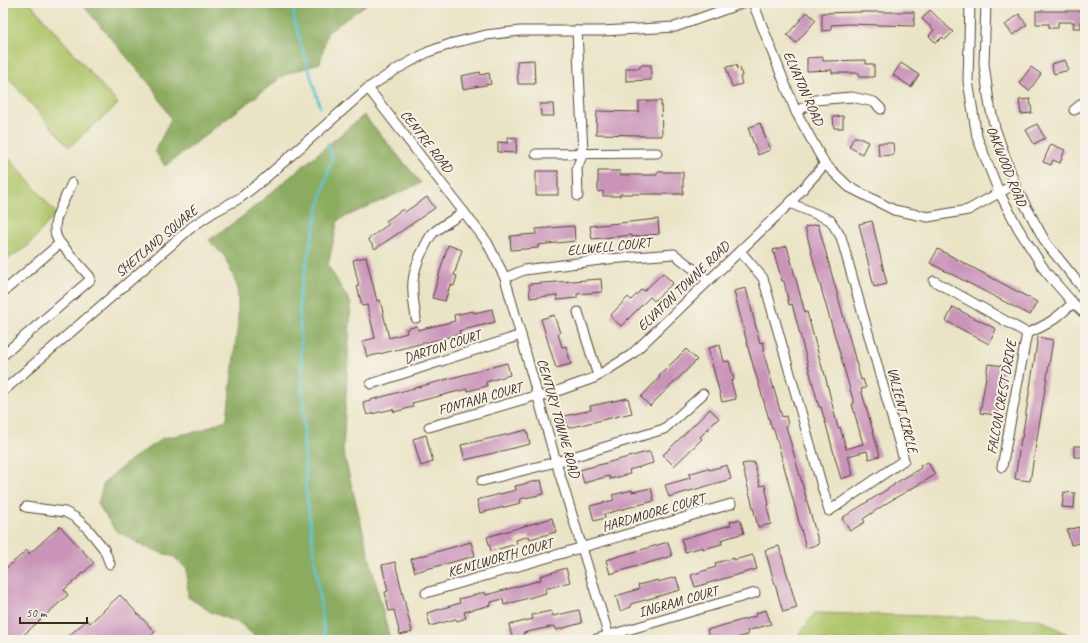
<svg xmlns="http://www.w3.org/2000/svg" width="1088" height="643" viewBox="0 0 1088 643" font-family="Caveat,sans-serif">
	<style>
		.green { fill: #afc66b; stroke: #757844 }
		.forest { fill: #8bab5f; stroke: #636a3e }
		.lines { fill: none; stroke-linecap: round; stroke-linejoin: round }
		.stream { stroke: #5cc7d6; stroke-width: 2.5 }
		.building { fill: #ca94ba }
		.minor-casing { stroke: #554637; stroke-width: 11 }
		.minor { stroke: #fff; stroke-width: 9 }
		.labels { text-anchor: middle; stroke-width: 4; stroke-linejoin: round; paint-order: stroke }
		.street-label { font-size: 14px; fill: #3b2a1e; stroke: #f7f3e8 }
	</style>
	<rect width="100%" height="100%" fill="#f7f3e8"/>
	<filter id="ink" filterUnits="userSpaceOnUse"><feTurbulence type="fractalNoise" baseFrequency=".025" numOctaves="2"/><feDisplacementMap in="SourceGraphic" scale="8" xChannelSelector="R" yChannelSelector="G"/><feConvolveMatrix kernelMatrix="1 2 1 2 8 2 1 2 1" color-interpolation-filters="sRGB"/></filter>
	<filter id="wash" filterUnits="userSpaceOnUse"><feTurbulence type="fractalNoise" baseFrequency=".012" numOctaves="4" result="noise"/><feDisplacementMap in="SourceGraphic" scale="16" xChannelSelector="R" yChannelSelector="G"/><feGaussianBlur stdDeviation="0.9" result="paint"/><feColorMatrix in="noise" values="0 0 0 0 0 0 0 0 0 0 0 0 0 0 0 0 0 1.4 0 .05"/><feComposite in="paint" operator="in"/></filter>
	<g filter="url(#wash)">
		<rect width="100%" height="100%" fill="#eae4c6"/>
		<g class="green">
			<polygon points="9,3 30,3 118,104 69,147 3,72 3,9"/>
			<polygon points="3,151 56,213 28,246 3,262"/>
			<polygon points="815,613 1039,619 1078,640 795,640"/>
		</g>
		<g class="forest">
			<polygon points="81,3 368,3 327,33 320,63 284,75 165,166 155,151 171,119 153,88"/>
			<polygon points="364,115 421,183 338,220 328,265 351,304 343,451 390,640 259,640 241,624 211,612 188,597 187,569 174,557 145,547 115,530 98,504 104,482 128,462 163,438 200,431 227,419 238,323 238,288 225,257 209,240 242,217"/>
		</g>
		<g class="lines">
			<g class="stream">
				<polyline points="295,3 294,20 320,107"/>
				<polyline points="325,640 306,489 299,298 317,214 332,158 328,143"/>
			</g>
		</g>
		<g id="blocks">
			<g class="building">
				<polygon points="930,10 953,32 945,40 942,37 936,43 929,36 934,30 922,19"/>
				<polygon points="1036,11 1081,11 1081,28 1073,28 1074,22 1058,22 1058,28 1049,28 1049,24 1036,24"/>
				<polygon points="807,12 816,20 796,43 787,35"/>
				<polygon points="860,12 914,12 914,26 848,24 831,25 831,30 822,31 822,13"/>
				<polygon points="1019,14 1027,25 1013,35 1005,25"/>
				<polygon points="823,57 823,61 866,60 866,64 874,64 874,77 859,77 859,73 832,73 832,70 807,71 807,58"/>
				<polygon points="534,60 535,84 518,84 517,61"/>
				<polygon points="1065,60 1069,70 1054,74 1051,64"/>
				<polygon points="901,63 919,75 911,87 893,75"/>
				<polygon points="640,65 651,65 651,80 626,81 626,68 640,68"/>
				<polygon points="736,65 737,69 740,68 742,76 740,77 742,84 732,87 726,67"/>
				<polygon points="1031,67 1041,74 1029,91 1019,83"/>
				<polygon points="480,72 481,75 489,73 491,84 463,89 461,76"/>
				<polygon points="1030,99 1032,113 1021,114 1019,100"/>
				<polygon points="639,101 661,101 662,136 639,136 639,135 596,134 597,111 639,112"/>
				<polygon points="540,104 553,104 554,116 541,116"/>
				<polygon points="843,116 843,128 834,128 833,117"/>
				<polygon points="760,123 770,150 758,155 748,128"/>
				<polygon points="1037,124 1045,138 1034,144 1026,130"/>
				<polygon points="508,137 517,138 516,153 498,152 498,142 508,143"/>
				<polygon points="854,137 857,137 868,142 862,154 849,147"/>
				<polygon points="878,143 893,143 894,155 879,156"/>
				<polygon points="1051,144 1065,150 1060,163 1053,160 1051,165 1043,162"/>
				<rect x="536" y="171" width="22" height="24"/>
				<polygon points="598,171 620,171 620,175 657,175 657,172 683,172 683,194 620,194 620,196 603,196 603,191 598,192"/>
				<polygon points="427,197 435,208 375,249 368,239 389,224 386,221 403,209 405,212"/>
				<polygon points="658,219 659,234 632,237 632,235 592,239 590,226"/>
				<polygon points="872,221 887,284 874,287 859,224"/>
				<polygon points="818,224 861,380 863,379 866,388 861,389 880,456 869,459 867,451 848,456 853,475 841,479 821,407 819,407 792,304 789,305 784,281 782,281 773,250 787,246 805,313 807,312 823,371 824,371 838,428 840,427 846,449 863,444 852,404 854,403 815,267 805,227"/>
				<polygon points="574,226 575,241 538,245 538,248 511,250 510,236 536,234 536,229"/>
				<polygon points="448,245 462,250 454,275 457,276 454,286 450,285 445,301 432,298"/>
				<polygon points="938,249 1037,302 1030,315 930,263"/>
				<polygon points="366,257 377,301 380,300 389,338 407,333 406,329 417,326 418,330 455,321 454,315 473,311 474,313 492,309 495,322 459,331 460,334 367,357 363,341 375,338 367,305 362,306 357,286 359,286 353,260"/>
				<polygon points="663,273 673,283 654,301 650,297 621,326 610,316 628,297 631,300 642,289 644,291"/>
				<polygon points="601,279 602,292 577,294 577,298 557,300 557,295 530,298 529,284"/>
				<polygon points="746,288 760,343 763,342 765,351 763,351 782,417 786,416 788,425 786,426 819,544 806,548 774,429 772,429 750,355 734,291"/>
				<polygon points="953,307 996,329 989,344 946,321"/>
				<polygon points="554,315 560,333 558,334 562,347 566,346 571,364 556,368 541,319"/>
				<polygon points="1038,337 1053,340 1030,481 1015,479 1021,438 1022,438"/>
				<polygon points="720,345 724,362 729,361 734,380 731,381 736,399 722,402 708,348"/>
				<polygon points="686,349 697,360 650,406 641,397 660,377 659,376"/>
				<polygon points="507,363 510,375 486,382 487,386 468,391 467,389 412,403 413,407 394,412 393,409 367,415 363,402"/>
				<polygon points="988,364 1004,366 997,415 980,413"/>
				<polygon points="628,398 632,413 568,428 565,416 591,410 590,406"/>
				<polygon points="710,409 719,418 700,437 702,439 674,466 663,455"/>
				<polygon points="527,430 530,444 465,460 461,445"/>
				<polygon points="426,435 433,462 421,466 413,439"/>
				<rect x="1074" y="446" width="11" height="11"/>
				<polygon points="647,452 650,452 653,463 629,470 630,474 610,479 609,476 584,483 580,470"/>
				<polygon points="754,462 760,486 765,485 769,505 767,506 771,524 758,527 742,464"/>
				<polygon points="928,462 935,475 890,501 863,519 865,522 850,531 842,518 894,485 894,484 921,468 920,466"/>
				<polygon points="727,465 731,479 669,497 665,485 690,478 689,474 708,468 709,470"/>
				<polygon points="541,480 544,494 520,499 521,503 480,513 477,500 516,490 515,486"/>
				<polygon points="651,488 654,501 604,514 605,518 594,521 590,506 614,500 612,495 632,490 632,492"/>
				<polygon points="1064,492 1075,493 1074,508 1062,507"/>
				<polygon points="552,518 556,532 530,539 529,536 516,540 517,544 491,551 487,537"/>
				<polygon points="740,519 744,533 721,540 722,544 703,549 703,547 685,552 681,539 731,525 730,522"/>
				<polygon points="60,526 94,563 64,590 68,595 18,640 3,640 3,571 27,550 29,554"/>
				<polygon points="1079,527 1083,542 1071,545 1067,530"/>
				<polygon points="471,542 475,556 415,572 411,559"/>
				<polygon points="668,542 672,556 610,574 606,560"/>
				<polygon points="779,546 797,608 783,612 765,550"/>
				<polygon points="753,555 757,569 695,587 691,575 716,567 715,563 734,558 734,560"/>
				<polygon points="395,562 412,632 400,635 394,610 389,611 385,592 388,591 382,565"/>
				<polygon points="566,568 570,582 545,589 546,593 504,605 503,599 491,602 491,605 464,612 466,618 457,621 456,619 430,626 427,613 460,603 459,599 485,592 486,595 541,580 540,576"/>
				<polygon points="676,577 680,590 631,604 631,607 620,611 616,596 639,589 638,585 658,580 658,582"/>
				<polygon points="120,595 155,632 147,640 64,640 87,620 90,623"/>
				<polygon points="579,610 582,623 556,630 555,626 523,633 524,637 513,640 509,625 533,619 532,615 551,611 553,616"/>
				<polygon points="766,610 771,624 747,631 748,635 730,640 710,640 707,630 756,616 756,613"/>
			</g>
		</g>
	</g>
	<g filter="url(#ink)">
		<use href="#blocks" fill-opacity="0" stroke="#554637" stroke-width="1"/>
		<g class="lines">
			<defs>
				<g id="minor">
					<polyline points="753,3 796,112 825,164 849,187 894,210 928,217 968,210 1015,184"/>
					<polyline points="970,3 968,81 977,137 999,192 1018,228 1046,272 1073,303 1085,314"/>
					<polyline points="986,3 984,64 989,102 995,128 1017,190 1046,243 1085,291"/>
					<polyline points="577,31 583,153 577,168 578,196"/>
					<polyline points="368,88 487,242 505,278 556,462 610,640"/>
					<polyline points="1074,110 1085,101"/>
					<polyline points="796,112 815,100 852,97 874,102 881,109"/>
					<polyline points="536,154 657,153"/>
					<path d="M61,244c-16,-17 4,-43 11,-61"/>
					<polyline points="740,251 763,278 829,511 904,460 841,237 830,220 790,203"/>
					<polyline points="505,278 524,270 608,259 674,254 708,280"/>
					<path d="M934,281l93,52c20,-7 31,-16 46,-30"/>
					<polyline points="3,292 58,245 61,244 90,277 90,280 3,355"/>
					<polyline points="578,312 598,376"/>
					<path d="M416,318c-5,-30 -6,-44 9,-72 2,-4 5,-10 8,-13 9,-8 21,-14 31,-21"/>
					<polyline points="371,384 521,335"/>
					<polyline points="3,391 193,226 214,212 240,198 263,180 368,88 397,69 428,52 453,43 486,35 520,31 602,31 675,27 743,3"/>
					<polyline points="538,398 594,378 631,355 790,203 825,164"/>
					<polyline points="429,427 538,395"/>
					<polyline points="1002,467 1027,333"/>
					<polyline points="482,481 556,462 664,429 703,394"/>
					<polyline points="26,507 65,512 76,518 88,529 104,549 110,564"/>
					<polyline points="426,593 731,504"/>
					<polyline points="593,640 755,593"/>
				</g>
			</defs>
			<use href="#minor" class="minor-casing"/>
			<use href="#minor" class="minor"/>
		</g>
	</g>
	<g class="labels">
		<g class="street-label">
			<text transform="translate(804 88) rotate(66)" y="5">ELVATON ROAD</text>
			<text transform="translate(427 141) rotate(52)" y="5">CENTRE ROAD</text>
			<text transform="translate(1007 166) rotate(68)" y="5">OAKWOOD ROAD</text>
			<text transform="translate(156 241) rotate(-40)" y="5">SHETLAND SQUARE</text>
			<text transform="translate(609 246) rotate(-6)" y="5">ELLWELL COURT</text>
			<text transform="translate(683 286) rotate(-44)" y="5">ELVATON TOWNE ROAD</text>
			<text transform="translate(442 346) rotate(-18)" y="5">DARTON COURT</text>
			<text transform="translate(1001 397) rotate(-80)" y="5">FALCON CREST DRIVE</text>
			<text transform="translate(480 398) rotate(-16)" y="5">FONTANA COURT</text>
			<text transform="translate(903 410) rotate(76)" y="5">VALIENT CIRCLE</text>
			<text transform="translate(559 418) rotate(74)" y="5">CENTURY TOWNE ROAD</text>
			<text transform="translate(653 512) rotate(-16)" y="5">HARDMOORE COURT</text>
			<text transform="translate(500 557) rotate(-16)" y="5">KENILWORTH COURT</text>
			<text transform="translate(678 601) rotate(-16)" y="5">INGRAM COURT</text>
		</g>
	</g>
	<rect width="1088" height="643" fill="none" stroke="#f7f3e8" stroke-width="16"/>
	<path d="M20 617v6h67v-6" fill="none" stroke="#3b2a1e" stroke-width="2"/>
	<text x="26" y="617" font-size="12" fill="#3b2a1e" stroke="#f7f3e8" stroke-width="3" paint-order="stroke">50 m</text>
</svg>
